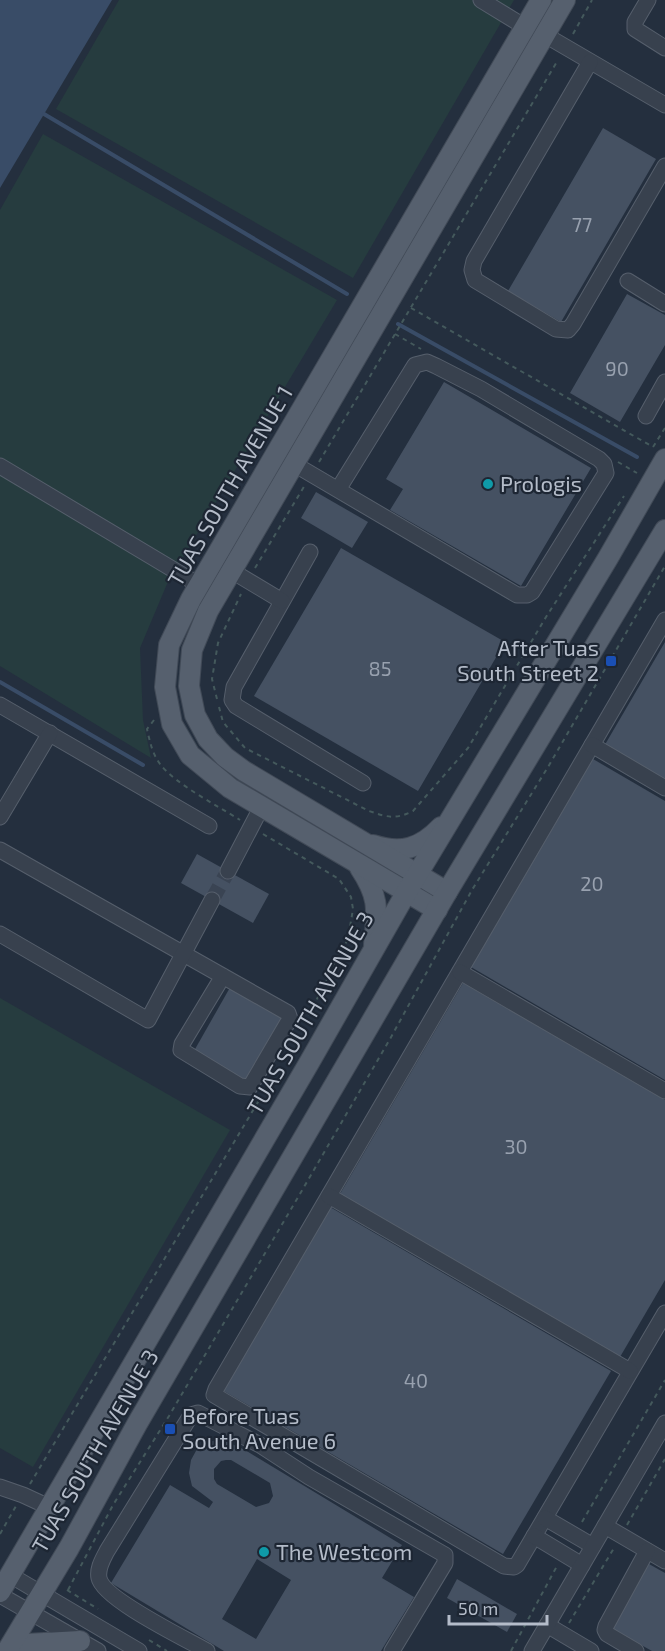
<svg xmlns="http://www.w3.org/2000/svg" width="665" height="1651" viewBox="0 0 665 1651" font-family="'Exo 2',sans-serif">
	<style>
		.green { fill: #263c3f }
		.water { fill: #394c67 }
		.lines { fill: none; stroke-linecap: round; stroke-linejoin: round }
		.stream { stroke: #394c67; stroke-width: 4 }
		.building { fill: #455162; fill-rule: evenodd }
		.minor-tunnel { stroke: #3a4453; stroke-width: 15; stroke-dasharray: 15 8; stroke-linecap: butt }
		.minor-casing { stroke: #565f6c; stroke-width: 17 }
		.major-casing { stroke: #414a57; stroke-width: 22 }
		.path { stroke: #44595c; stroke-width: 2; stroke-dasharray: 4.5 4.5; stroke-linecap: butt }
		.minor { stroke: #38414e; stroke-width: 15 }
		.major { stroke: #56606e; stroke-width: 20 }
		.culture-dot { fill: #0f9aa8; stroke: #1d2633; stroke-width: 2 }
		.transit-dot { fill: #1a4fb4; stroke: #1d2633; stroke-width: 2 }
		.labels { text-anchor: middle; stroke-width: 4.5; stroke-linejoin: round; paint-order: stroke }
		.number-label { font-size: 20px; fill: #98a1af }
		.poi-label { font-size: 22px; fill: #b4bcc9; stroke: #1d2633; text-anchor: start }
		.street-label { font-size: 22px; fill: #b4bcc9; stroke: #1d2633 }
	</style>
	<rect width="100%" height="100%" fill="#242f3e"/>
	<g class="green">
		<polygon points="119,0 514,0 353,278 56,109"/>
		<polygon points="43,134 337,300 167,584 140,648 143,720 151,758 0,666 0,210"/>
		<polygon points="0,998 230,1130 33,1467 0,1448"/>
	</g>
	<polygon class="water" points="0,0 112,0 0,188"/>
	<g class="lines">
		<g class="stream">
			<polyline points="44,114 347,294"/>
			<polyline points="398,324 637,457"/>
			<polyline points="0,682 143,765"/>
		</g>
	</g>
	<g class="building">
		<polygon points="603,128 656,159 561,322 508,291"/>
		<polygon points="627,294 665,315 665,345 620,422 570,393"/>
		<polygon points="444,382 591,468 521,586 390,510 403,489 386,479"/>
		<polygon points="316,492 368,522 352,548 301,518"/>
		<polygon points="341,548 505,642 418,791 254,696"/>
		<polygon points="665,642 665,784 603,748"/>
		<polygon points="593,759 665,801 665,1080 471,967"/>
		<polygon points="197,854 269,894 253,923 181,883"/>
		<polygon points="463,983 665,1100 665,1280 620,1357 340,1194"/>
		<polygon points="232,984 285,1015 247,1081 194,1051"/>
		<polygon points="330,1207 611,1371 503,1554 222,1390"/>
		<path d="M221,1439l24,11 157,95 -20,33 32,19 -33,54h-157l-113,-68 59,-98 39,23 4,-6 -21,-16 -3,-13 2,-13 6,-11 11,-7zM226,1460h5l39,23 3,13 -4,7 -13,4 -39,-23 -3,-5v-10l7,-8zM257,1559l34,21 -35,59 -34,-20z"/>
		<polygon points="649,1564 665,1573 665,1651 652,1651 612,1629"/>
		<polygon points="457,1579 517,1614 507,1632 447,1598"/>
	</g>
	<g class="lines">
		<polyline class="minor-tunnel" points="212,900 228,871"/>
		<defs>
			<g id="minor">
				<polyline points="481,0 525,27"/>
				<polyline points="648,0 635,22 635,29 665,48"/>
				<polyline points="545,35 665,105"/>
				<polyline points="590,62 474,261 472,270 475,280 556,329 568,330 573,324 665,166"/>
				<polyline points="628,281 665,304"/>
				<polyline points="646,416 665,382"/>
				<polyline points="294,464 517,595 527,595 532,592 606,473 604,464 599,459 481,389 436,366 427,362 415,365 339,488"/>
				<polyline points="0,466 199,585"/>
				<polyline points="310,552 234,687 232,700 236,706 363,783"/>
				<polyline points="232,571 282,601"/>
				<polyline points="665,620 216,1389 214,1395 504,1566 514,1567 517,1565 665,1313"/>
				<polyline points="0,705 209,826"/>
				<polyline points="592,745 665,788"/>
				<polyline points="0,817 50,733"/>
				<polyline points="0,850 288,1013 290,1019 288,1022 250,1087 240,1086 181,1050 182,1044 223,976"/>
				<polyline points="228,871 262,806"/>
				<polyline points="0,934 148,1020 212,900"/>
				<polyline points="460,972 665,1091"/>
				<polyline points="329,1196 630,1371"/>
				<polyline points="0,1487 23,1495 49,1507"/>
				<polyline points="545,1518 593,1546"/>
				<polyline points="605,1526 665,1561"/>
				<polyline points="534,1536 582,1565"/>
				<polyline points="10,1575 139,1651"/>
				<polyline points="0,1595 98,1651"/>
				<polyline points="547,1625 591,1651"/>
				<path d="M207,1651c-21,-12 -104,-52 -108,-73 -2,-10 4,-19 8,-27l84,-136 7,-2 62,32 49,32 136,78v8l-53,88"/>
				<polyline points="532,1651 665,1423"/>
				<polyline points="636,1651 607,1634 605,1630 606,1626 647,1551"/>
			</g>
			<g id="major">
				<path d="M373,845c28,9 47,4 68,-18"/>
				<path d="M360,868c20,30 17,42 14,77"/>
				<polyline points="447,892 244,771 225,757 208,739 195,715 189,686 192,650 208,611 565,0"/>
				<polyline points="437,910 230,788 190,755 172,724 165,687 169,645 191,599 541,0"/>
				<polyline points="0,1592 309,1063 406,893 608,558 665,459"/>
				<polyline points="8,1650 27,1644 80,1641"/>
				<polyline points="7,1651 69,1548 137,1424 447,892 665,530"/>
			</g>
		</defs>
		<use href="#minor" class="minor-casing"/>
		<use href="#major" class="major-casing"/>
		<g class="path">
			<polyline points="573,34 592,0"/>
			<polyline points="411,308 653,447"/>
			<polyline points="395,334 421,349"/>
			<polyline points="653,447 665,428"/>
			<polyline points="319,462 558,60"/>
			<polyline points="618,462 637,473"/>
			<polyline points="255,568 305,485"/>
			<polyline points="217,699 212,679 218,643 241,594"/>
			<path d="M219,707l4,15 22,26 124,63c18,6 26,9 44,0l55,-63 78,-131 78,-121"/>
			<path d="M154,720l-7,9c3,13 5,24 13,35 15,20 58,42 80,56"/>
			<polyline points="263,834 339,879 351,897 353,909 348,939 305,1022"/>
			<polyline points="30,1484 261,1097"/>
			<polyline points="582,1522 665,1380"/>
			<polyline points="627,1525 665,1459"/>
			<polyline points="0,1534 16,1506"/>
			<polyline points="67,1590 98,1609"/>
			<polyline points="68,1590 113,1505 169,1416 297,1199 390,1039 472,890 548,767 665,566"/>
			<polyline points="569,1623 614,1548"/>
			<polyline points="149,1640 167,1651"/>
			<polyline points="511,1651 557,1566"/>
		</g>
		<use href="#minor" class="minor"/>
		<use href="#major" class="major"/>
	</g>
	<g class="culture-dot">
		<circle cx="488" cy="484" r="6"/>
		<circle cx="264" cy="1552" r="6"/>
	</g>
	<g class="transit-dot">
		<rect x="605" y="655" width="12" height="12" rx="3"/>
		<rect x="164" y="1423" width="12" height="12" rx="3"/>
	</g>
	<g class="labels">
		<g class="number-label">
			<text x="582" y="232">77</text>
			<text x="617" y="376">90</text>
			<text x="380" y="676">85</text>
			<text x="592" y="891">20</text>
			<text x="516" y="1154">30</text>
			<text x="416" y="1388">40</text>
		</g>
		<g class="poi-label">
			<text x="500" y="492">Prologis</text>
			<text x="599" y="656" text-anchor="end">After Tuas<tspan x="599" dy="25">South Street 2</tspan></text>
			<text x="182" y="1424">Before Tuas<tspan x="182" dy="25">South Avenue 6</tspan></text>
			<text x="276" y="1560">The Westcom</text>
		</g>
		<g class="street-label">
			<text transform="translate(230 486) rotate(-60)" y="8">TUAS SOUTH AVENUE 1</text>
			<text transform="translate(310 1013) rotate(-60)" y="8">TUAS SOUTH AVENUE 3</text>
			<text transform="translate(95 1451) rotate(-60)" y="8">TUAS SOUTH AVENUE 3</text>
		</g>
	</g>
	<path d="M449 1615v9h98v-9" fill="none" stroke="#b4bcc9" stroke-width="3"/>
	<text x="458" y="1615" font-size="18" fill="#b4bcc9" stroke="#1d2633" stroke-width="4.5" paint-order="stroke">50 m</text>
</svg>
